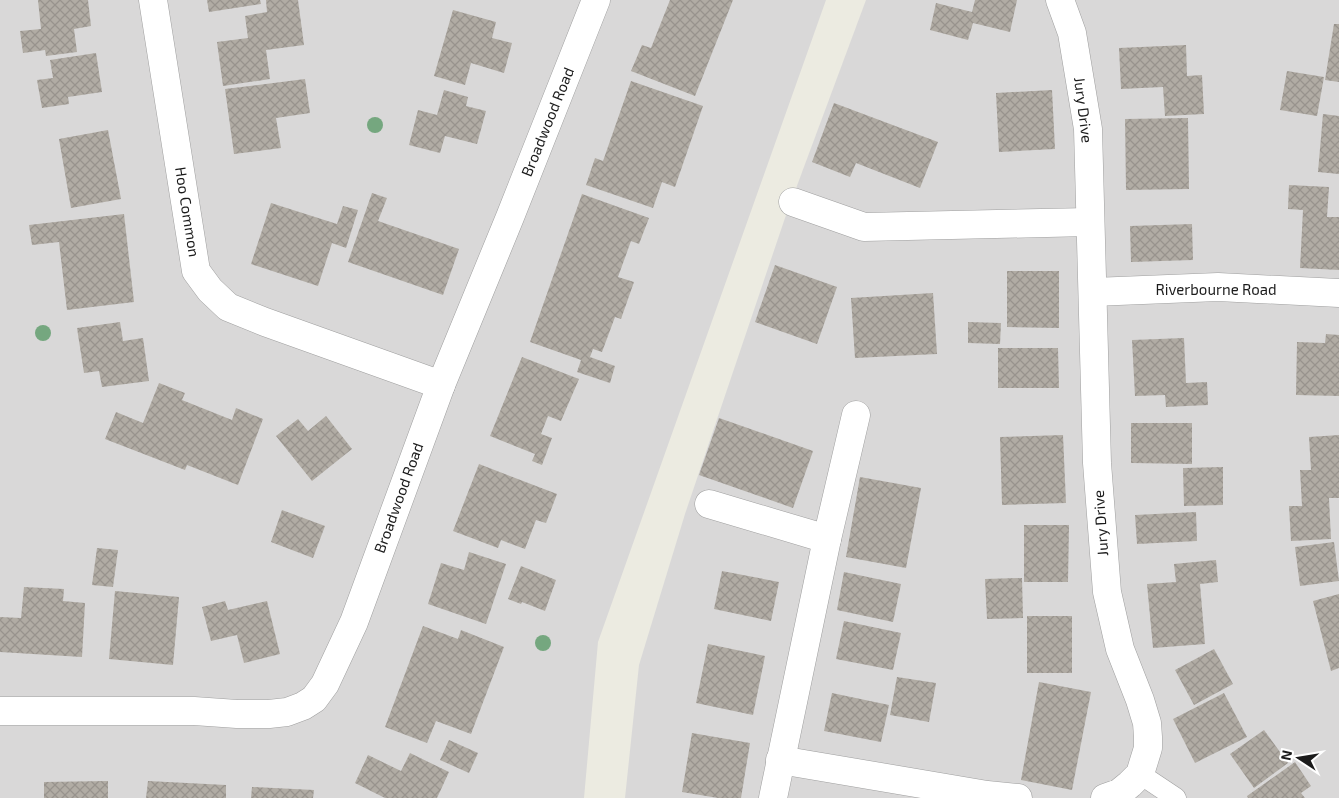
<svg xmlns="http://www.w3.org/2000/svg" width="1339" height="798" viewBox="0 0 1339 798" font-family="'Exo 2',sans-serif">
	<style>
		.residential { fill: #d9d8d8 }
		.building { fill: url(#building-cross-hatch) }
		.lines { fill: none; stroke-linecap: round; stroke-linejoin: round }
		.service-casing { stroke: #9f9f9f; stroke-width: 21 }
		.minor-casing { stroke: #9f9f9f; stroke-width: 29 }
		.service { stroke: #fff; stroke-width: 20 }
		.minor { stroke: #fff; stroke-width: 28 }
		.tree { fill: #75a77f }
		.labels { text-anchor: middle; stroke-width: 4; stroke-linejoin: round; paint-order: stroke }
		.street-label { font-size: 15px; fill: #1b1b1b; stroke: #fff }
	</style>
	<defs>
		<pattern id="building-cross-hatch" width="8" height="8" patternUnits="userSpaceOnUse" patternTransform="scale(1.25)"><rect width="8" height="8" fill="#b1aca4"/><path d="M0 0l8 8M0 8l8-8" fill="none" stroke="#98938d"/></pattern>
	</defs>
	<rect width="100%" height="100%" fill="#ecebe1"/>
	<g class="residential">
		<polygon points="0,0 826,0 598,642 584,798 0,798"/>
		<polygon points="866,0 1339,0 1339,798 625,798 639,665 685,514 785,218"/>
	</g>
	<g class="building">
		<polygon points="38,0 88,0 91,26 74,29 77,52 46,56 45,50 23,53 20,31 41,29"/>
		<polygon points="207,0 260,0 261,4 209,12"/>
		<polygon points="266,0 298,0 304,45 266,50 270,79 223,86 217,42 248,38 245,16 267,12"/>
		<polygon points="670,0 733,0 695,96 631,71 642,45 651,48"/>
		<polygon points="975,0 1017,0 1010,32 973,23 968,40 930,30 936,3 972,12"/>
		<polygon points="453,10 496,22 492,38 512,43 504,73 471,63 465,85 434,76"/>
		<polygon points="1334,24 1339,24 1339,82 1325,80"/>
		<polygon points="1186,45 1187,76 1202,75 1204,114 1165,116 1163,87 1121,89 1119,48"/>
		<polygon points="96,53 102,92 68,97 69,104 42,108 37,80 53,78 50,60"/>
		<polygon points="1287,71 1324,77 1317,116 1280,110"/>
		<polygon points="305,79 310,113 276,118 281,148 234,154 225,89"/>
		<polygon points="631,81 703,106 675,187 662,182 653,208 586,185 595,158 603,161"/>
		<polygon points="444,90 468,97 466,106 486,111 477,144 445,136 440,153 409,145 418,110 437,115"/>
		<polygon points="1052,90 1055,149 999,152 996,93"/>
		<polygon points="834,103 938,142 920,188 856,163 850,177 812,162"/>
		<polygon points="1323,114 1339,116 1339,174 1318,172"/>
		<polygon points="1188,118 1189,189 1126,190 1125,119"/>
		<polygon points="108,130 121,199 71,208 59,139"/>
		<polygon points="1289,185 1329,187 1327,217 1339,217 1339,270 1300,268 1303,210 1288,209"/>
		<polygon points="372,193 387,198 378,221 459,249 443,295 348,262"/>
		<polygon points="582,194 649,218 639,244 631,241 618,277 634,282 621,319 615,317 602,352 593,349 590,357 615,366 610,383 577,372 581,360 530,342"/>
		<polygon points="271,203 337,224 343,206 358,210 346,248 332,243 318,286 251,264"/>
		<polygon points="124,214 134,302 67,310 59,242 32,245 29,225"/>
		<polygon points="1192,224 1193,260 1131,262 1130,226"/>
		<polygon points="775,265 837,287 817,344 755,322"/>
		<polygon points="1007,271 1059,271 1059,328 1007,327"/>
		<polygon points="933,293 937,354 855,358 851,298"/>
		<polygon points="120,322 123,341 143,338 149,381 102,387 99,371 84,373 77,328"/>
		<polygon points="968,322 1001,323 1000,344 968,343"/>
		<polygon points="1326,334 1339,335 1339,396 1296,395 1297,342 1325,343"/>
		<polygon points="1184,338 1186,383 1207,382 1208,405 1166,407 1165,395 1135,396 1132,340"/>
		<polygon points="998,348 1058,348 1059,388 998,388"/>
		<polygon points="522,357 579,379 561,421 548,416 541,434 552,438 542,465 532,461 535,454 490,436"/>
		<polygon points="159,383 185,393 182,400 232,420 236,408 263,419 238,485 187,465 185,470 105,439 116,412 143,423"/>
		<polygon points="326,416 352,449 312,481 276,436 298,419 308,431"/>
		<polygon points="719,418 813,451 793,508 699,475"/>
		<polygon points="1131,423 1192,423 1192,464 1131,463"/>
		<polygon points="1063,435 1066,503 1002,505 1000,437"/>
		<polygon points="1339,435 1339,498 1329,498 1331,539 1291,541 1289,506 1302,506 1300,470 1311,470 1309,437"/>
		<polygon points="479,464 557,494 546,523 536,520 525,549 501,540 498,548 453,531"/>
		<polygon points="1223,467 1223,505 1184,506 1183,468"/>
		<polygon points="860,477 921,488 906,568 846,557"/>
		<polygon points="282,510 325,526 313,558 271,542"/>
		<polygon points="1196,512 1197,541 1137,544 1135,515"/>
		<polygon points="1024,525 1069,525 1068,582 1024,582"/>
		<polygon points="1334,542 1339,581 1300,586 1295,547"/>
		<polygon points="97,548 118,550 113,587 92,585"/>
		<polygon points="469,552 506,564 486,624 428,604 441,563 464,570"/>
		<polygon points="1216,560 1218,582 1200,584 1205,644 1153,648 1147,584 1176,582 1174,564"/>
		<polygon points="521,566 556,580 545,611 522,602 521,604 508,599"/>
		<polygon points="722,571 779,582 771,621 714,609"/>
		<polygon points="844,572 901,584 893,622 837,610"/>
		<polygon points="1022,578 1023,618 987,619 985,579"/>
		<polygon points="24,587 64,589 63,601 85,603 82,657 0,652 0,617 21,618"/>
		<polygon points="115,591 179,597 173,665 109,659"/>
		<polygon points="1339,594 1339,668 1331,671 1313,601"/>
		<polygon points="225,601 228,610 267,601 280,654 244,663 237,635 211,641 202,607"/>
		<rect x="1027" y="616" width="45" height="57"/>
		<polygon points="844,621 901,633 893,670 836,659"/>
		<polygon points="423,626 458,639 461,630 504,647 471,734 436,721 427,743 385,727"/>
		<polygon points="708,644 765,656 753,715 696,703"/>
		<polygon points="1214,649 1233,684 1194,705 1175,670"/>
		<polygon points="897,677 936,683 929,722 890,715"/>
		<polygon points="1039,682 1091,692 1072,790 1021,780"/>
		<polygon points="832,693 889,705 881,742 824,731"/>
		<polygon points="1224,693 1247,737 1195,763 1173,719"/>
		<polygon points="1264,730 1288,763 1254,788 1230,754"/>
		<polygon points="692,733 750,743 741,798 718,798 682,792"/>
		<polygon points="449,740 478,753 469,773 440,760"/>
		<polygon points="410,753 449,772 437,798 385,798 355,783 368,755 401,771"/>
		<polygon points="1295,762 1311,786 1301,793 1305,798 1248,798 1247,796"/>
		<polygon points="108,781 108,798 44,798 44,782"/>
		<polygon points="148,781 226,785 226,798 146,798"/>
		<polygon points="252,787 314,790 313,798 251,798"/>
	</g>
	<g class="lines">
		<defs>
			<polyline id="service" points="1140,774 1176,798"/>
			<g id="minor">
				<polyline points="153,0 196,271 210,290 228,307 265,322 441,385"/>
				<polyline points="1060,0 1072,33 1088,129 1097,463 1107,592 1120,649 1140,700 1147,723 1148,737 1148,748 1140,774 1130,784 1119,793 1105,798"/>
				<polyline points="793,202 864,227 1089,222"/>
				<polyline points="1093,292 1218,287 1339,293"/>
				<polyline points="709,504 827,539"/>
				<polyline points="0,711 194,711 237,714 269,714 287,712 303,706 314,699 325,684 354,622 441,385 510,217 596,0"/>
				<polyline points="780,760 987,795 1018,798"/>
				<polyline points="773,798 827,539 856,415"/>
			</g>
		</defs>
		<use href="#service" class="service-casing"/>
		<use href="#minor" class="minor-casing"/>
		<use href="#service" class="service"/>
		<use href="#minor" class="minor"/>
	</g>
	<g class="tree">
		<circle cx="375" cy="125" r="8"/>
		<circle cx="43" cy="333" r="8"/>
		<circle cx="543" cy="643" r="8"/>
	</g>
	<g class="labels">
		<g class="street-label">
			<text transform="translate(1083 110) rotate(83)" y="5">Jury Drive</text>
			<text transform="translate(548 122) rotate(-68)" y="5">Broadwood Road</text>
			<text transform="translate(187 212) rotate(81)" y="5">Hoo Common</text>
			<text x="1216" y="295">Riverbourne Road</text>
			<text transform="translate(399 498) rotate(-70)" y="5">Broadwood Road</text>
			<text transform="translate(1101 523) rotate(-94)" y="5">Jury Drive</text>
		</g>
	</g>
	<g transform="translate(1299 758) rotate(282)" stroke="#ffffff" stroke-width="4" paint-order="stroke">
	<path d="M0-4L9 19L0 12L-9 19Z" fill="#1b1b1b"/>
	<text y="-8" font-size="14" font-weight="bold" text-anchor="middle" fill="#1b1b1b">N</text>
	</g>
</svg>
